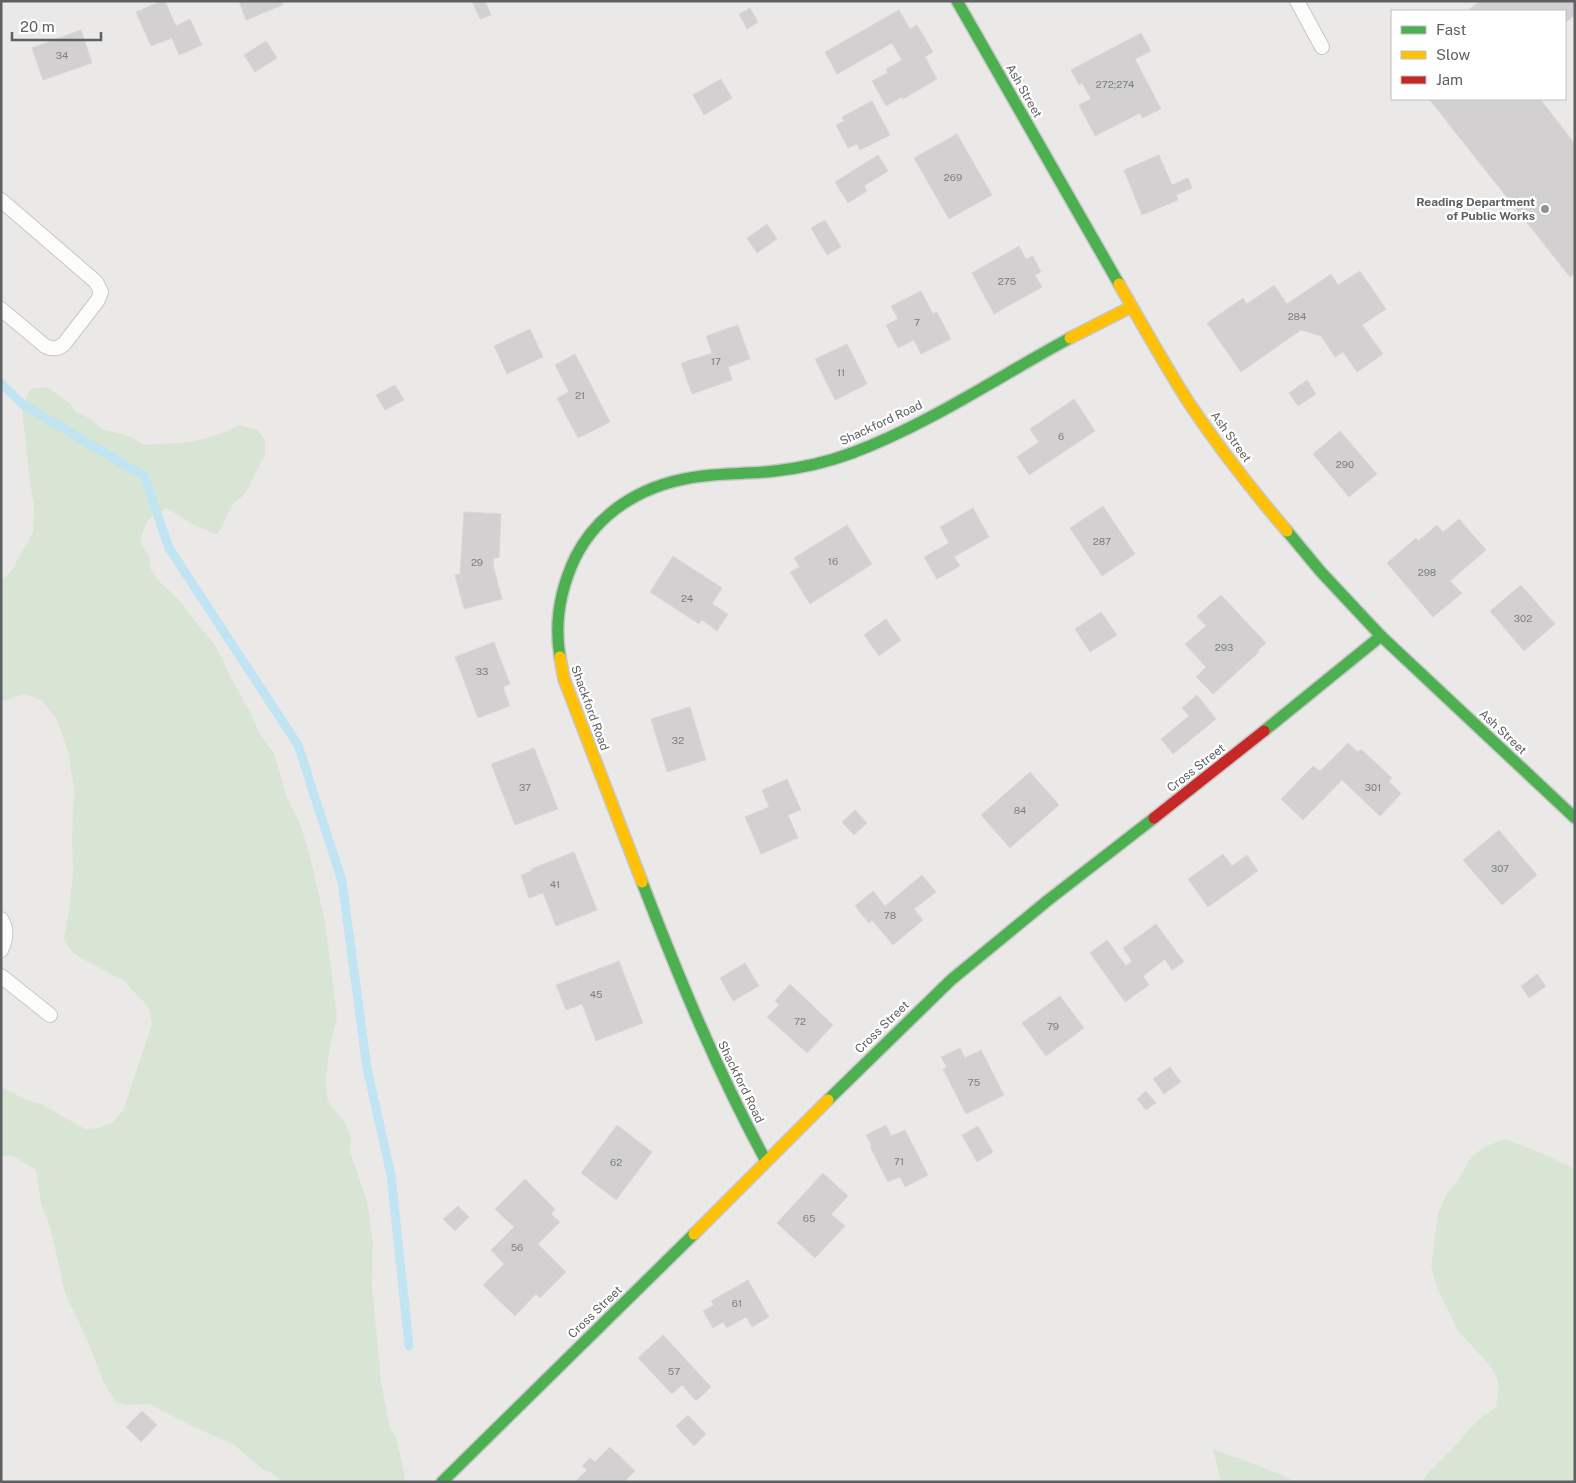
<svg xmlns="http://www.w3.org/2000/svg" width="1576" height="1483" viewBox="0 0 1576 1483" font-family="'Public Sans',sans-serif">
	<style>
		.green { fill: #d8e5d4 }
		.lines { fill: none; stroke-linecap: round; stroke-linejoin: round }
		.stream { stroke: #c0e4f1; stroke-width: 9 }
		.building { fill: #d2d0d0; stroke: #dad8d6 }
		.lane-casing { stroke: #c8c7c7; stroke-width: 16 }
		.fast-casing { stroke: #c7c7c7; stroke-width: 14 }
		.slow-casing { stroke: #c7c7c7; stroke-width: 14 }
		.jam-casing { stroke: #c7c7c7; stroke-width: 14 }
		.lane { stroke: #fcfcfb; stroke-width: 14 }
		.fast { stroke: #4caf50; stroke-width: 11 }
		.slow { stroke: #ffc107; stroke-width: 11 }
		.jam { stroke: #c62828; stroke-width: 11 }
		.poi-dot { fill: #8f9192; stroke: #fff; stroke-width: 2 }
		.labels { text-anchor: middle; stroke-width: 4.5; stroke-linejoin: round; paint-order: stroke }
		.number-label { font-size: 10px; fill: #7c7e80 }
		.street-label { font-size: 12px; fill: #5d6164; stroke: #fff }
		.poi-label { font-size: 12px; font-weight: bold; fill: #5d6164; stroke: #fff; text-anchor: end }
	</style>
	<rect width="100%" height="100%" fill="#ebe9e7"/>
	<g class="green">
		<path d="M47,387l24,17 5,8 11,5 17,13 18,4 13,5 9,6 48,-3 31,-9 16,-8 19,5 7,11v14l-21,40 -11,9 -16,31 -27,-12 -23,-15c-21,9 -19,12 -27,32l9,16 2,14 10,13 20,19 15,21 17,19 9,16 7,16 21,38 11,24 13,17 13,45 12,23 9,27 17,74 12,94 -8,37 -3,25 1,19 4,9 13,15 7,17 -1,13 17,50 6,42 -1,42 9,97 9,46 6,9 9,40 -1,5h-121l-13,-10 -8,-3 -29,-25 -33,-14 -51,-26 -23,1 -11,-3 -11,-19 -16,-41 -23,-49 -15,-67 -9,-22 -5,-34 -23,-14h-12v-69l26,13 14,4 44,25 12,-1 15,-5 12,-14 8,-26 20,-58 -2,-14 -6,-9 -12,-12 -6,-8 -45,-24 -10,-7 -7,-12 6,-36 3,-32 -1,-34 1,-31 2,-12 -7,-43 -12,-33 -15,-18 -18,-6 -22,8v-121l11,-11 21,-38 1,-25 -5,-32 -7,-67 8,-19z"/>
		<polygon points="1505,1139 1537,1151 1575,1169 1575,1482 1422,1482 1428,1473 1458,1443 1469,1429 1484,1415 1496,1407 1499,1385 1494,1372 1488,1363 1458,1331 1438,1290 1431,1266 1438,1214 1447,1193 1457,1182 1471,1157 1484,1147"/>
		<polygon points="1213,1449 1280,1474 1295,1482 1221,1482"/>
	</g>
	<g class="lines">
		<polyline class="stream" points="1,383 22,404 144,476 169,548 298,745 342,881 367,1068 391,1175 409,1346"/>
	</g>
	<g class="building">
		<polygon points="161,1 165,1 176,26 190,19 202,45 179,55 172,38 151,46 136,12"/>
		<polygon points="239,1 282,1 283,5 246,20"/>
		<polygon points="472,1 485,1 491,15 480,19"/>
		<polygon points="1480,1 1573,1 1575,3 1575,15 1565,23 1565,11 1467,11"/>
		<polygon points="750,8 758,22 747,29 739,14"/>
		<polygon points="899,10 910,29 917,25 933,52 925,57 937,79 903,99 902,97 886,106 872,81 888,73 886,69 902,60 892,43 837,74 825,52"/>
		<polygon points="81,30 92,63 43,80 32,48"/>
		<polygon points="1141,33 1151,51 1135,59 1161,109 1142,118 1140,113 1095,136 1079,105 1091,99 1082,83 1079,85 1071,70"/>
		<polygon points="266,41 277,58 255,72 244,55"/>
		<polygon points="721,79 732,98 704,115 693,95"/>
		<polygon points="1429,99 1540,99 1575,144 1575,274 1570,277"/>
		<polygon points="872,101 890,135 860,150 857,144 848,148 836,125 844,121 842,117"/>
		<polygon points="957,134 992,195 949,219 914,158"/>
		<polygon points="878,155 888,171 864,186 867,191 848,203 835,182"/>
		<polygon points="1159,155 1172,185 1188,178 1192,188 1176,195 1178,200 1142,215 1124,170"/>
		<polygon points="825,220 841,247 827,255 811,228"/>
		<polygon points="767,224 777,239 757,253 747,238"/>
		<polygon points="1019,246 1026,259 1033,256 1041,272 1035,275 1042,287 994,314 972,273"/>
		<polygon points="1360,271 1386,309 1362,325 1383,354 1357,372 1343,352 1335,357 1321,336 1301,330 1241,372 1207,323 1243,298 1247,304 1274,285 1287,304 1331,274 1338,285"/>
		<polygon points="921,291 933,314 937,312 951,339 921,354 914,340 898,348 886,325 898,319 891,306"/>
		<polygon points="738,325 750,359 728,367 732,380 692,394 681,363 712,353 706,336"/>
		<polygon points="530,329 543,357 507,374 494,346"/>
		<polygon points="847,344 867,384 835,400 815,359"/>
		<polygon points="575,354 610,422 578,438 557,398 569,392 555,365"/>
		<polygon points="1307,380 1316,394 1298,406 1289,393"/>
		<polygon points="395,385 404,400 385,410 376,395"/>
		<polygon points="1074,399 1095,431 1029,475 1017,457 1039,442 1030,429"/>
		<polygon points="1340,431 1377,474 1349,497 1313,454"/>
		<polygon points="1103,506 1135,554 1102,576 1070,528"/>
		<polygon points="973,508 989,537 954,557 960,566 937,579 924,557 949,543 940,527"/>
		<polygon points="464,512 501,514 499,558 494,558 493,565 502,599 464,609 455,575 460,574"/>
		<polygon points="1459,519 1486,550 1450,581 1462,593 1433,617 1387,563 1416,538 1418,541 1437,525 1443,532"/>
		<polygon points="847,525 872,564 810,604 790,572 800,567 794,558"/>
		<polygon points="673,556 722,588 712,604 728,614 717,631 702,620 699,624 650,592"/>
		<polygon points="1521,585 1555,624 1524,651 1490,611"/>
		<polygon points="1221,595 1266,643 1258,650 1259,652 1213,694 1196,677 1206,667 1185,644 1206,626 1197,616"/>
		<polygon points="1101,612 1117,635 1090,652 1075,629"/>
		<polygon points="886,619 901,640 879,656 864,635"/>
		<polygon points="494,642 510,684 503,687 510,706 478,718 455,657"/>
		<polygon points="1197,695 1216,719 1173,754 1161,739 1189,716 1182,708"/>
		<polygon points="690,707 706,760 667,772 651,719"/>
		<polygon points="1348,743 1358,752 1361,749 1392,778 1389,781 1401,794 1380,816 1342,780 1303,820 1281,799 1313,766 1320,771"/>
		<polygon points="534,748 558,809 515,825 491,764"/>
		<polygon points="1030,772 1059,805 1010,848 981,815"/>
		<polygon points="787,779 801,810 788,815 798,838 761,854 745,817 769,807 762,790"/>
		<polygon points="855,810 867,823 854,835 842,822"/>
		<polygon points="1499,830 1537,875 1502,905 1463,860"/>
		<polygon points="574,852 597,910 556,926 543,893 529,898 521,875 532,871 531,869"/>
		<polygon points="1223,854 1232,866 1247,855 1258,871 1208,907 1188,879"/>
		<polygon points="922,875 936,892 914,909 923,920 893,945 872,920 869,923 855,906 873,891 885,906"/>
		<polygon points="1156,924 1184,962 1172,970 1165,959 1143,976 1149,985 1125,1002 1090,953 1107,940 1126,966 1132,961 1123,948"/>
		<polygon points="619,961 643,1023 596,1041 582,1004 566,1010 556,985"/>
		<polygon points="745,963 759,986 733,1001 720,978"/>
		<polygon points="1537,974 1546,986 1529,998 1521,986"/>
		<polygon points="790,984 833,1025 807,1053 767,1017 779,1005 775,1001"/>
		<polygon points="1060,996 1084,1028 1046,1056 1022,1023"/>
		<polygon points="960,1048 965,1058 981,1050 1004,1095 966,1114 943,1069 947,1067 941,1057"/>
		<polygon points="1170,1067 1181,1082 1164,1094 1153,1079"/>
		<polygon points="1146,1091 1156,1103 1146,1110 1137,1099"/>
		<polygon points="617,1125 652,1152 616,1200 581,1173"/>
		<polygon points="886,1125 891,1136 905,1130 928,1175 905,1187 900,1177 888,1182 870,1147 872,1146 866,1135"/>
		<polygon points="978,1126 993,1152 977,1162 962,1135"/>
		<polygon points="823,1173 848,1196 831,1214 845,1226 815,1258 777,1223"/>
		<polygon points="525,1179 555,1209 551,1214 560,1222 538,1244 566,1272 540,1298 536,1294 515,1316 483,1285 504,1264 491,1250 514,1227 495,1209"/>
		<polygon points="458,1206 469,1217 455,1231 443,1219"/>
		<polygon points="748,1280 769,1317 752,1327 746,1317 727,1328 723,1322 713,1328 703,1311 714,1305 711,1301"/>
		<polygon points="663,1335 711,1387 696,1401 682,1385 672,1394 638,1358"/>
		<polygon points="142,1411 157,1425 141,1442 126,1427"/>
		<polygon points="688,1415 706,1434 694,1446 676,1426"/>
		<polygon points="610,1447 635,1471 624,1482 575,1482 587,1470 582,1466 590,1458 595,1462"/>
	</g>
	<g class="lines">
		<defs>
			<g id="lane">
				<polyline points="1297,1 1322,47"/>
				<path d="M1,200l95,82 5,10 -3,8 -34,44c-6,5 -11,6 -19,2l-44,-37"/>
				<path d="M1,919c7,11 5,21 0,31"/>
				<polyline points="1,976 50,1015"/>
			</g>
			<g id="fast">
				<polyline points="957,1 1119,284"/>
				<polyline points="1287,531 1321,572 1381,636 1575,818"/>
				<path d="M560,657c-6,-35 0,-67 15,-99 25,-50 74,-76 128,-82 24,-3 48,-2 72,-5 26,-3 53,-9 77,-18 77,-29 146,-76 218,-115"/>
				<polyline points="1264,731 1381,636"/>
				<path d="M642,882c37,96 75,189 124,279"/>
				<polyline points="828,1100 951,980 1047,901 1154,818"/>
				<polyline points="442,1482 694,1234"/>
			</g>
			<g id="slow">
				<path d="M1119,284c23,40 45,80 70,119 30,45 63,87 98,128"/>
				<polyline points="1070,338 1131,307"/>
				<polyline points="560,657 564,679 642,882"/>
				<polyline points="694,1234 828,1100"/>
			</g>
			<polyline id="jam" points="1154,818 1264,731"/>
		</defs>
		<use href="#lane" class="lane-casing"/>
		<use href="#fast" class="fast-casing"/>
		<use href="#slow" class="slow-casing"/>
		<use href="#jam" class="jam-casing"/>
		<use href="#lane" class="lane"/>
		<use href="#fast" class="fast"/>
		<use href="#slow" class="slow"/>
		<use href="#jam" class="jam"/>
	</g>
	<circle class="poi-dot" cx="1545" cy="209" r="5"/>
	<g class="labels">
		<g class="number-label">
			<text x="62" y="59">34</text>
			<text x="1115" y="88">272;274</text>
			<text x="953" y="181">269</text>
			<text x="1007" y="285">275</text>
			<text x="1297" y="320">284</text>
			<text x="917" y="326">7</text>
			<text x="716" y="365">17</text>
			<text x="841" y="376">11</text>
			<text x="580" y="399">21</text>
			<text x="1061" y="440">6</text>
			<text x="1345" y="468">290</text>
			<text x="1102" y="545">287</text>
			<text x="833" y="565">16</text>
			<text x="477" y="566">29</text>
			<text x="1427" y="576">298</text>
			<text x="687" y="602">24</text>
			<text x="1523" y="622">302</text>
			<text x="1224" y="651">293</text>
			<text x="482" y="675">33</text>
			<text x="678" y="744">32</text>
			<text x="525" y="791">37</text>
			<text x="1373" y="791">301</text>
			<text x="1020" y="814">84</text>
			<text x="1500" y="872">307</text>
			<text x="555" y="888">41</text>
			<text x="890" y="919">78</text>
			<text x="596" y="998">45</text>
			<text x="800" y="1025">72</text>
			<text x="1053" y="1030">79</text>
			<text x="974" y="1086">75</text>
			<text x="899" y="1165">71</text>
			<text x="616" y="1166">62</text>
			<text x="809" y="1222">65</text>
			<text x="517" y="1251">56</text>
			<text x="737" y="1307">61</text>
			<text x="674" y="1375">57</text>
		</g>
		<g class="street-label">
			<text transform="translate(1024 91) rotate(60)" y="4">Ash Street</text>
			<text transform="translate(881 423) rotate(-25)" y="4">Shackford Road</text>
			<text transform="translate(1231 437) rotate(54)" y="4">Ash Street</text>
			<text transform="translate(590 708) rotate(70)" y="4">Shackford Road</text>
			<text transform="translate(1503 732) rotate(43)" y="4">Ash Street</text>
			<text transform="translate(1196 768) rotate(-38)" y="4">Cross Street</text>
			<text transform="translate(882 1027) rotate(-44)" y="4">Cross Street</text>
			<text transform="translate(741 1082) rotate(64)" y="4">Shackford Road</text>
			<text transform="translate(595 1312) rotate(-44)" y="4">Cross Street</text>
		</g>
		<g class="poi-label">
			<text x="1535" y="206">Reading Department<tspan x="1535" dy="14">of Public Works</tspan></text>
		</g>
	</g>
	<rect width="1576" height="1483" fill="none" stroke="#5d6164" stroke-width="5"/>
	<rect x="1391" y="10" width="175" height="90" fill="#ffffff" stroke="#bec0c1"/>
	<rect x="1401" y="26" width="25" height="8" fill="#4caf50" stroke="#bec0c1"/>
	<text x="1436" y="35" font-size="15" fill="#5d6164">Fast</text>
	<rect x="1401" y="51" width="25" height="8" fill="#ffc107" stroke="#bec0c1"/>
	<text x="1436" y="60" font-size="15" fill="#5d6164">Slow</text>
	<rect x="1401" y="76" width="25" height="8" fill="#c62828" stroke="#bec0c1"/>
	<text x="1436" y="85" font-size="15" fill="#5d6164">Jam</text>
	<path d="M12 32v8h89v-8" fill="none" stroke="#5d6164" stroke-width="2.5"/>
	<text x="20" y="32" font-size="15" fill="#5d6164" stroke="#ffffff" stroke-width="4" paint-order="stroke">20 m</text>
</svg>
